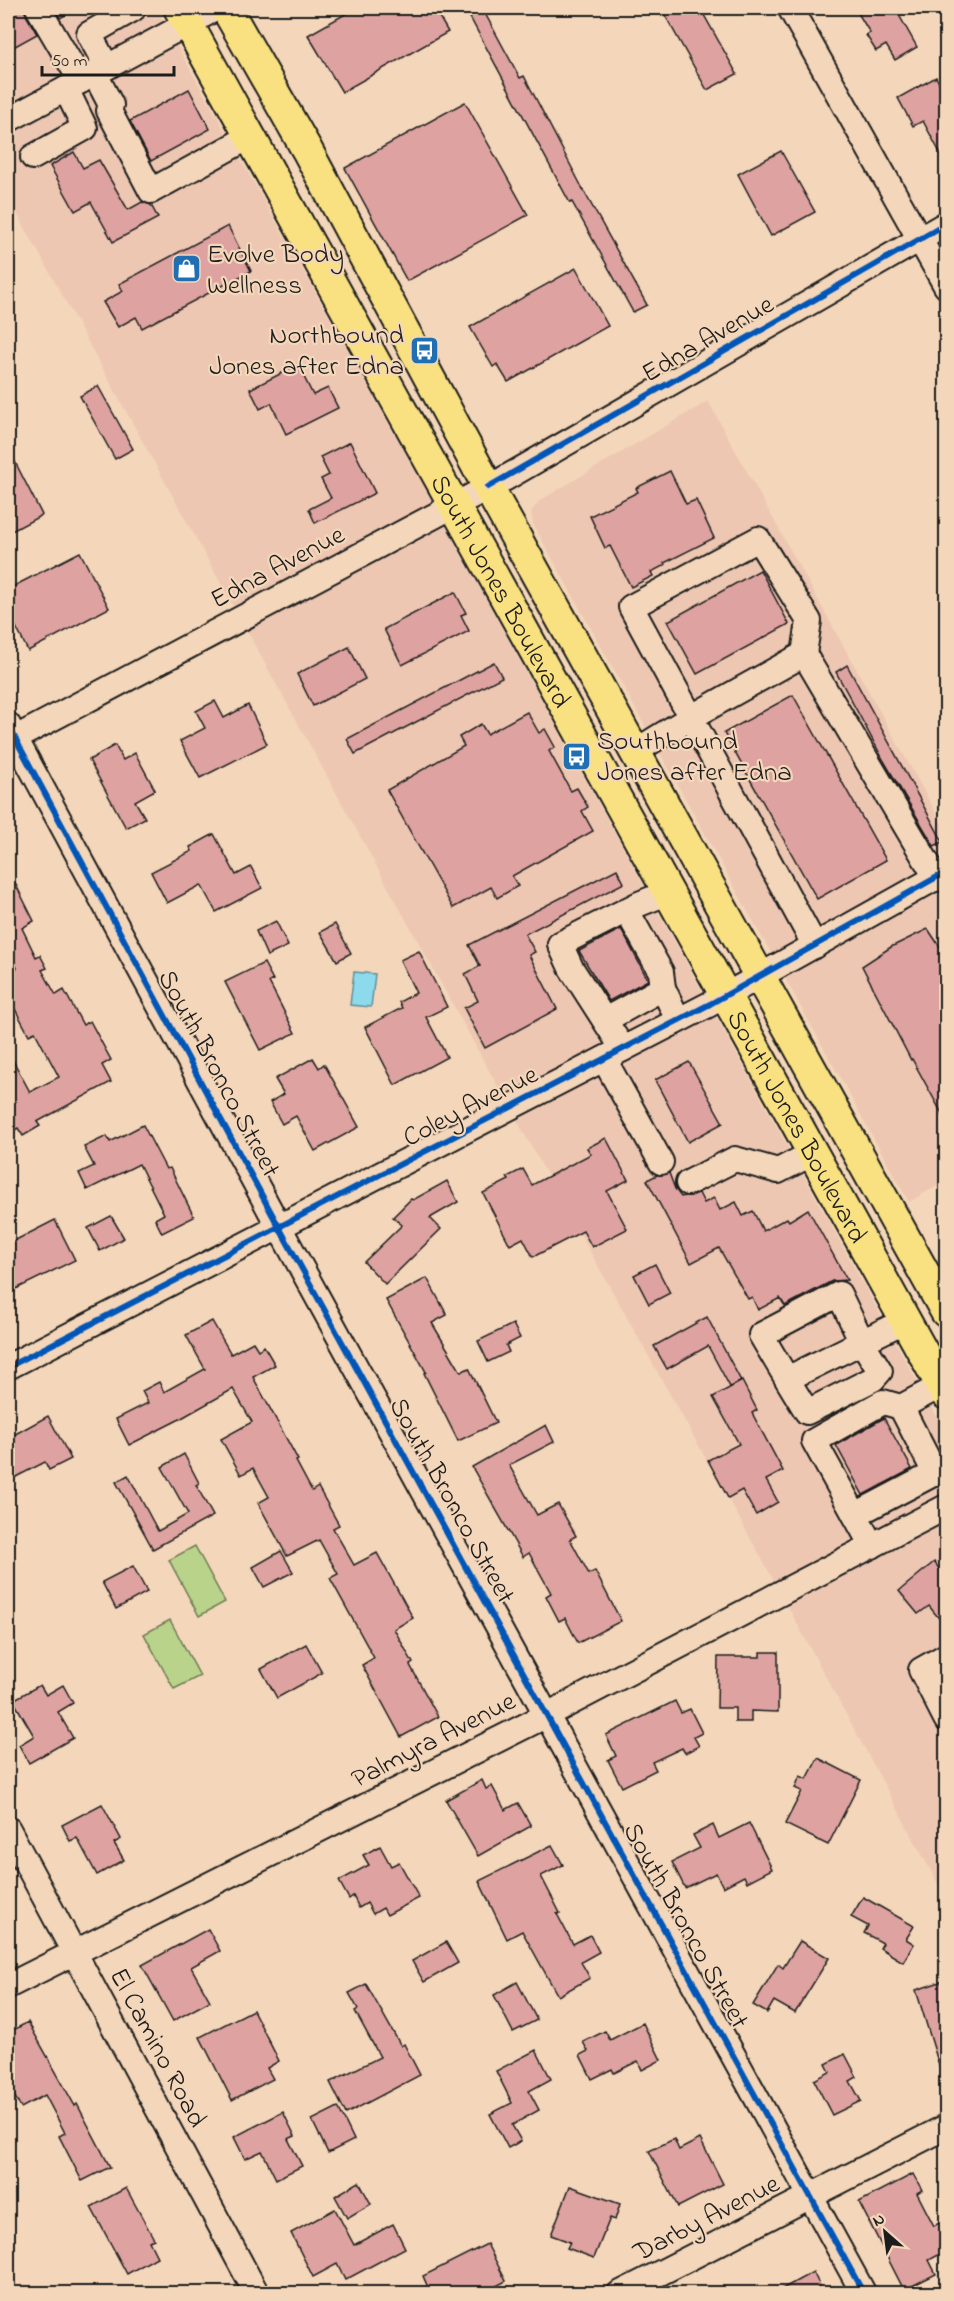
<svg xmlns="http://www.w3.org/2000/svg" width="954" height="2301" viewBox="0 0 954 2301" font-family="'Indie Flower',sans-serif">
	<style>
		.built { fill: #edc7b2 }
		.green { fill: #bad38a; stroke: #6b7853; stroke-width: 1.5 }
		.water { fill: #8ddaec; stroke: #608e99; stroke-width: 1.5 }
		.building { fill: #dea3a1; stroke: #1c1c1c; stroke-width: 1.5 }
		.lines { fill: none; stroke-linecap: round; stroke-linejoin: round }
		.minor-casing { stroke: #1c1c1c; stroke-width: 28 }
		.major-casing { stroke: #1c1c1c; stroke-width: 34 }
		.minor { stroke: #f4d7ba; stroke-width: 24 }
		.major { stroke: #f9e181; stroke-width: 30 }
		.cycleway-casing { stroke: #f4d7ba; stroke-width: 10 }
		.cycleway { stroke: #0057b8; stroke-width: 6 }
		.labels { text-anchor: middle; stroke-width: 4.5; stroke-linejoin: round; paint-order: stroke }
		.poi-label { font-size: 27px; fill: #1c1c1c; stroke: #f4d7ba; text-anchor: start }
		.street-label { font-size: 27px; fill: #1c1c1c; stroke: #f4d7ba }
	</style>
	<rect width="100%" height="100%" fill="#f4d7ba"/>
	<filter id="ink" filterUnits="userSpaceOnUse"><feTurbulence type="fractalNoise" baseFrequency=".0167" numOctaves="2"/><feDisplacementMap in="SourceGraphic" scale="12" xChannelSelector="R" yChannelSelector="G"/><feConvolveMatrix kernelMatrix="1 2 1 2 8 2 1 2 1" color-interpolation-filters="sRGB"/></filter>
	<g filter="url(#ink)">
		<g class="built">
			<polygon points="8,8 156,8 415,470 946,1434 946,1899 767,1568 497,1085 8,197"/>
			<polygon points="708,401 946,831 946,1181 909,1202 533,524 531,512 539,501"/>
		</g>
		<g class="green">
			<polygon points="195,1546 225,1602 199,1616 169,1560"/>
			<polygon points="170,1620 200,1676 174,1689 144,1634"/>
		</g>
		<polygon class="water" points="354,972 375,974 371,1007 350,1005"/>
		<g class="building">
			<polygon points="8,8 24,8 26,15 37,34 8,50"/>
			<polygon points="54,8 78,8 60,18"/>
			<polygon points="356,8 434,8 448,32 342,92 308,35"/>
			<polygon points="465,8 482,8 520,78 524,76 586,195 647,305 633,312 572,202 570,203"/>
			<polygon points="661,8 700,8 737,74 707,90"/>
			<polygon points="855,8 895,8 917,47 895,60 886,45 876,51 866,35 870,33"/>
			<polygon points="936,77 946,96 946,164 923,121 913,126 898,98"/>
			<polygon points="189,89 210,129 151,161 130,121"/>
			<polygon points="465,102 528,215 407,281 345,168"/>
			<polygon points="781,151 815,212 771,236 738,174"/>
			<polygon points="74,152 83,168 99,160 128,210 142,202 151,205 158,218 113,242 91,202 75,211 50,166"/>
			<polygon points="228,226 251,271 142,328 136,317 118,327 103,302 123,291 119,284"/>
			<polygon points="576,268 608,326 508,382 497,364 493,367 470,327"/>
			<polygon points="298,365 313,395 328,388 338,408 286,434 271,403 260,409 250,389"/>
			<polygon points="98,386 133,449 115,459 80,396"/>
			<polygon points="350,442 375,493 315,523 309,509 331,498 321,479 329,475 320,457"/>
			<polygon points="8,448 42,515 8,533"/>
			<polygon points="670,471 686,504 696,500 714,538 664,563 665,565 651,572 653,576 631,587 610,546 605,548 590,516 638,492 636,488"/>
			<polygon points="80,552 109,608 28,651 8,611 8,589"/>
			<polygon points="760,570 789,624 697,674 668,621"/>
			<polygon points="455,592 466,613 461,615 469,631 402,665 384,629"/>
			<polygon points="349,647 365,679 313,706 297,674"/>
			<polygon points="494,662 502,677 355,754 347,739"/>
			<polygon points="847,665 943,842 934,846 884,761 836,672"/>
			<polygon points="793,695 886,860 817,899 724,733"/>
			<polygon points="215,701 224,718 248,705 267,744 200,778 180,741 205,728 196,711"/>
			<polygon points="527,712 539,733 545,729 555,747 549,751 571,791 577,788 588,807 582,811 593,831 512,876 518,886 497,898 491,887 453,908 387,790 464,746 459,737 481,724 487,734"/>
			<polygon points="115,745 123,760 135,753 155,790 135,801 145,818 126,828 89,760"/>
			<polygon points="214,834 236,875 251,867 262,888 216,912 201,885 167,903 151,872 192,851 190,847"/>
			<polygon points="8,869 34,921 22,928 36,957 40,955 47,968 42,970 56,995 64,990 83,1025 90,1021 111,1060 102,1065 111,1082 37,1122 40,1126 23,1136 18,1128 8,1134 8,1051 30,1092 59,1077 35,1032 29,1035 8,996 8,991 13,988 8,979 8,973 17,968 8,949"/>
			<polygon points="617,869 624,883 525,934 535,952 529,955 557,1009 485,1048 464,1008 478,1001 465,974 480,966 469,945"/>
			<polygon points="276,921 288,946 267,956 256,931"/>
			<polygon points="335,924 351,953 337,961 320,932"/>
			<polygon points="621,929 648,980 609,1001 579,951"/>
			<polygon points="928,929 946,956 946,1121 912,1059 911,1060 862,966 891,947"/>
			<polygon points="419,951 447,1007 426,1017 447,1057 395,1085 365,1027 402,1008 399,1002 416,993 400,960"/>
			<polygon points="264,963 273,980 269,982 295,1033 260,1050 225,982"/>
			<polygon points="313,1058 319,1068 324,1064 359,1127 315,1151 296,1116 282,1124 270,1102 284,1094 275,1079"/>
			<polygon points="689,1062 723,1123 688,1142 655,1080"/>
			<polygon points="143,1125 166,1169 170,1168 194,1217 162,1233 155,1219 164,1214 139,1164 87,1190 79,1173 94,1166 84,1147 107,1136 110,1142"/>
			<polygon points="606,1138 628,1180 607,1191 627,1229 592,1247 583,1231 533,1257 523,1238 510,1245 483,1193 509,1180 507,1177 523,1169 532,1185 591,1154 587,1148"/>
			<polygon points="669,1173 675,1189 681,1197 699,1193 704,1203 714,1198 720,1210 736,1202 743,1216 753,1211 763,1231 787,1218 789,1221 808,1209 847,1280 832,1281 785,1306 780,1298 758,1310 752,1297 748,1299 719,1248 691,1263 647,1180 657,1175"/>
			<polygon points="447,1181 458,1202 430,1218 441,1229 385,1284 364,1262 402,1225 393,1217 411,1199 413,1200"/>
			<polygon points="111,1216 124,1238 100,1251 88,1228"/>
			<polygon points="55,1220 75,1260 14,1290 8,1276 8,1244"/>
			<polygon points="655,1264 670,1293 649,1304 634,1275"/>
			<polygon points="427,1278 447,1315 432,1323 461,1372 469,1368 496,1423 458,1441 424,1373 426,1372 386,1300"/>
			<polygon points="707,1317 741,1381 730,1387 708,1346 667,1369 654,1346"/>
			<polygon points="212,1321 231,1354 253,1342 258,1350 264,1346 275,1365 253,1377 298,1460 296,1461 312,1491 318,1487 339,1525 333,1528 354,1565 377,1553 413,1618 394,1629 413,1663 410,1665 438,1717 401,1737 362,1665 374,1658 330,1578 338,1574 319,1540 287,1556 258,1503 269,1497 253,1468 241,1475 221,1439 252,1422 233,1389 178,1420 129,1445 116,1419 148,1403 142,1391 159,1382 164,1392 205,1369 186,1335"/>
			<polygon points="513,1324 520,1338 506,1345 509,1352 488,1362 478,1341"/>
			<polygon points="742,1381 757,1410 752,1413 783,1471 766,1480 778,1502 756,1515 742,1490 728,1498 708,1460 739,1444 713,1397"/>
			<polygon points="48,1416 71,1459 49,1470 45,1462 14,1478 8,1465 8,1438"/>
			<polygon points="884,1418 912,1469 863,1495 836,1445"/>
			<polygon points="546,1425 554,1442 509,1465 537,1515 558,1504 576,1536 570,1539 589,1574 595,1571 621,1621 578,1643 565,1618 559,1621 546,1596 551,1593 529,1553 523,1557 472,1467"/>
			<polygon points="184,1454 199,1483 196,1485 213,1516 153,1549 116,1482 128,1475 158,1531 188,1514 162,1467"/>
			<polygon points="281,1551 293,1572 264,1587 253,1567"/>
			<polygon points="934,1562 946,1577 946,1627 929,1606 918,1614 899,1591"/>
			<polygon points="133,1566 147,1592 116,1609 102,1582"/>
			<polygon points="306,1644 322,1673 277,1698 261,1669"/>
			<polygon points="760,1652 778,1652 778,1712 751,1711 751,1722 735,1722 735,1708 717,1708 718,1657 760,1657"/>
			<polygon points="40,1685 46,1695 63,1685 73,1703 58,1712 73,1738 29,1763 19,1745 34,1736 13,1700"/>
			<polygon points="675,1701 681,1713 690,1709 702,1733 694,1737 699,1746 685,1753 682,1748 652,1762 656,1770 622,1787 608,1760 616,1756 606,1735"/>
			<polygon points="818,1758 861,1780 828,1845 785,1824 802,1791 795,1788 800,1776 807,1779"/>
			<polygon points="482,1780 486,1789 492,1786 505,1810 518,1803 531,1826 478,1856 446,1800"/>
			<polygon points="102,1804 121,1839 114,1843 124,1860 97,1875 77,1838 70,1841 62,1825"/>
			<polygon points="749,1823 772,1869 747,1882 744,1876 723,1887 716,1873 685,1888 672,1862 700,1848 693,1835 713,1825 719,1838"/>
			<polygon points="552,1845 563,1865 541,1876 560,1913 557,1914 573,1944 590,1935 599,1952 581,1962 590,1978 558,1996 522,1931 507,1939 479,1881"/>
			<polygon points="380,1846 391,1866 399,1862 419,1898 387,1915 383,1908 373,1914 367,1903 359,1908 353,1896 349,1899 339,1881 369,1865 363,1855"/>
			<polygon points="863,1897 914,1926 906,1939 914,1944 903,1962 880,1948 883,1943 864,1933 868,1926 851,1917"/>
			<polygon points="208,1929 220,1951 191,1967 210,2001 173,2021 142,1965"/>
			<polygon points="800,1941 829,1958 795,2013 774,2001 767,2013 753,2005 778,1964 783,1968"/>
			<polygon points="446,1942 458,1963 424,1982 412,1961"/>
			<polygon points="946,1980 946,2077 943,2078 916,1990"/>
			<polygon points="517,1982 537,2020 513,2032 494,1995"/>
			<polygon points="366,1984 401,2046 404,2044 420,2075 346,2114 330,2082 380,2057 355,2011 358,2009 349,1993"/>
			<polygon points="253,2010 279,2061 267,2068 273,2079 232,2100 200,2037"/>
			<polygon points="28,2022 75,2106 77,2104 110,2167 82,2181 59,2136 65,2133 45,2095 21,2108 8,2084 8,2033"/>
			<polygon points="643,2023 661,2060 642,2070 638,2061 614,2073 612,2069 592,2079 580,2055 588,2051 583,2042 605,2031 610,2040"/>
			<polygon points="536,2050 551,2079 529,2091 539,2110 512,2125 521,2141 508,2148 490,2114 512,2103 496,2071"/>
			<polygon points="845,2054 857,2077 850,2081 861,2101 832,2115 814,2080 830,2072 826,2064"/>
			<polygon points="338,2107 354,2140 328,2153 312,2120"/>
			<polygon points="283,2112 295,2136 288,2139 302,2166 276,2179 262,2151 245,2159 234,2137"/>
			<polygon points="674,2139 679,2150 700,2139 723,2184 678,2207 649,2151"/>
			<polygon points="913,2174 922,2190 917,2193 934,2226 939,2223 946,2238 946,2251 929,2260 936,2274 904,2290 859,2202"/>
			<polygon points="359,2182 371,2204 347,2218 335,2196"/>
			<polygon points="570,2186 620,2204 615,2220 610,2218 594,2258 567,2248 570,2242 551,2235"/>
			<polygon points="126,2188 154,2239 149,2241 157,2257 127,2274 91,2207"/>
			<polygon points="335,2209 354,2245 393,2224 405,2248 345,2280 337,2264 313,2277 291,2233"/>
			<polygon points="487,2244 506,2281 481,2294 431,2294 423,2276"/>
			<polygon points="813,2272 824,2294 773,2294"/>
		</g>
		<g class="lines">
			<defs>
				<g id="minor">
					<polyline points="38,8 81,81"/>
					<polyline points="790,8 946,286"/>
					<polyline points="107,67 89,34 133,9 132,8"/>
					<polyline points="95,74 111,105 109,111 151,191 251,136"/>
					<polyline points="8,120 217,8"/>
					<polyline points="33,157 85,128 66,89"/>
					<polyline points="804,654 937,879"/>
					<polyline points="8,725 279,1227 864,2294"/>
					<polyline points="8,742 504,479 946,224"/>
					<path d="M635,752c54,-36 113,-66 169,-98l5,-33 -51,-82 -127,68 184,339"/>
					<polyline points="627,911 661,972 663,988 678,1020"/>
					<polyline points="605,1020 663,988"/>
					<polyline points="623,1049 571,968 560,944 639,904 669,892"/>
					<polyline points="604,1059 661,1162"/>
					<polyline points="688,1183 735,1159 778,1171 813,1153"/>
					<polyline points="8,1367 710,1004 946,872"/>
					<polyline points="787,1379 807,1412 873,1379 880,1371 862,1342 839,1294 761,1335 787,1379 906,1320"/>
					<polyline points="855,1515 935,1473 901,1407"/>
					<polyline points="872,1546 814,1441 883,1402 901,1407 942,1385"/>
					<polyline points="946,1656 921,1670 946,1719"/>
					<polyline points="8,1829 257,2294"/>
					<polyline points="8,1986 547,1715 946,1507"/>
					<polyline points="619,2294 946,2127"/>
				</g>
				<g id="major">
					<path id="s1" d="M179,8l767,1386"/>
					<polyline points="226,8 307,150 488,487 946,1312"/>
				</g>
			</defs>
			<use href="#minor" class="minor-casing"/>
			<use href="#major" class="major-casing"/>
			<use href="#minor" class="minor"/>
			<use href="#major" class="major"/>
			<defs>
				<g id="cycleway">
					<polyline points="488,487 946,224"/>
					<polyline points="8,725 279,1227 864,2294"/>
					<polyline points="8,1367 710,1004 946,872"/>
				</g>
			</defs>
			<use href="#cycleway" class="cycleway-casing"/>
			<use href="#cycleway" class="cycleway"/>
		</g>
	</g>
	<defs>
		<symbol id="shop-square" viewBox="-11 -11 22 22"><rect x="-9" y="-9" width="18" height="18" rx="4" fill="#1f6fb2" stroke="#f4d7ba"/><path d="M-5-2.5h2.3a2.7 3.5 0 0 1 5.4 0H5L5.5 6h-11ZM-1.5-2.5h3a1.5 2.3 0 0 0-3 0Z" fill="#fff"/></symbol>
		<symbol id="bus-square" viewBox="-11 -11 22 22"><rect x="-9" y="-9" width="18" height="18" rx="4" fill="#1f6fb2" stroke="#f4d7ba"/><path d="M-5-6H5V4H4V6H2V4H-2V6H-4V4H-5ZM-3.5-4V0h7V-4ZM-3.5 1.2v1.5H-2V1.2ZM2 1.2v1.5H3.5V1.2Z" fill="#fff"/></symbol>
	</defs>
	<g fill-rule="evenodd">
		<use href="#shop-square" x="170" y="252" width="33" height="33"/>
		<use href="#bus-square" x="408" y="334" width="33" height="33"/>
		<use href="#bus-square" x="560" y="740" width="33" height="33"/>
	</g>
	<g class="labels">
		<g class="poi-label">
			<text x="207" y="262">Evolve Body<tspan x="207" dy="31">Wellness</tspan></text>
			<text x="404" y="343" text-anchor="end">Northbound<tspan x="404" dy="31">Jones after Edna</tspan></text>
			<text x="597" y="749">Southbound<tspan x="597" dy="31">Jones after Edna</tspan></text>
		</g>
		<g class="street-label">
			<text transform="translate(707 338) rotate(-30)" y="9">Edna Avenue</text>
			<text transform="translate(277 566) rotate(-28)" y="9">Edna Avenue</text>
			<text dy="9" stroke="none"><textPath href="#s1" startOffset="666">South Jones Boulevard</textPath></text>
			<text transform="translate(220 1073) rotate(62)" y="9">South Bronco Street</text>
			<text transform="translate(470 1105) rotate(-27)" y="9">Coley Avenue</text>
			<text dy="9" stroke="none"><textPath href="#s1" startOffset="1278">South Jones Boulevard</textPath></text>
			<text transform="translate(453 1500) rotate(61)" y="9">South Bronco Street</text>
			<text transform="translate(433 1739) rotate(-27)" y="9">Palmyra Avenue</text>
			<text transform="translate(687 1925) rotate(61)" y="9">South Bronco Street</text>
			<text transform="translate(159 2047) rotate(62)" y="9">El Camino Road</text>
			<text transform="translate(706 2217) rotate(-27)" y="9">Darby Avenue</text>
		</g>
	</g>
	<rect width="954" height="2301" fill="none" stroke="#f4d7ba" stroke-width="30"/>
	<rect x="15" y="15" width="924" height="2271" fill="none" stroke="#1c1c1c" stroke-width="2" filter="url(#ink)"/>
	<g transform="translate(885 2232) rotate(332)" stroke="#f4d7ba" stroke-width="4.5" paint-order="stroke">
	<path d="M0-4.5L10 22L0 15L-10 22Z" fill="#1c1c1c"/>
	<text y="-9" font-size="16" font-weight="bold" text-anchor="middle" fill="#1c1c1c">N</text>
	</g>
	<path d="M42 66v9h132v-9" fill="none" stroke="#1c1c1c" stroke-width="3"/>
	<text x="51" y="66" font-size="18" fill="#1c1c1c" stroke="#f4d7ba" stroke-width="4.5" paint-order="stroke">50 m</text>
</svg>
